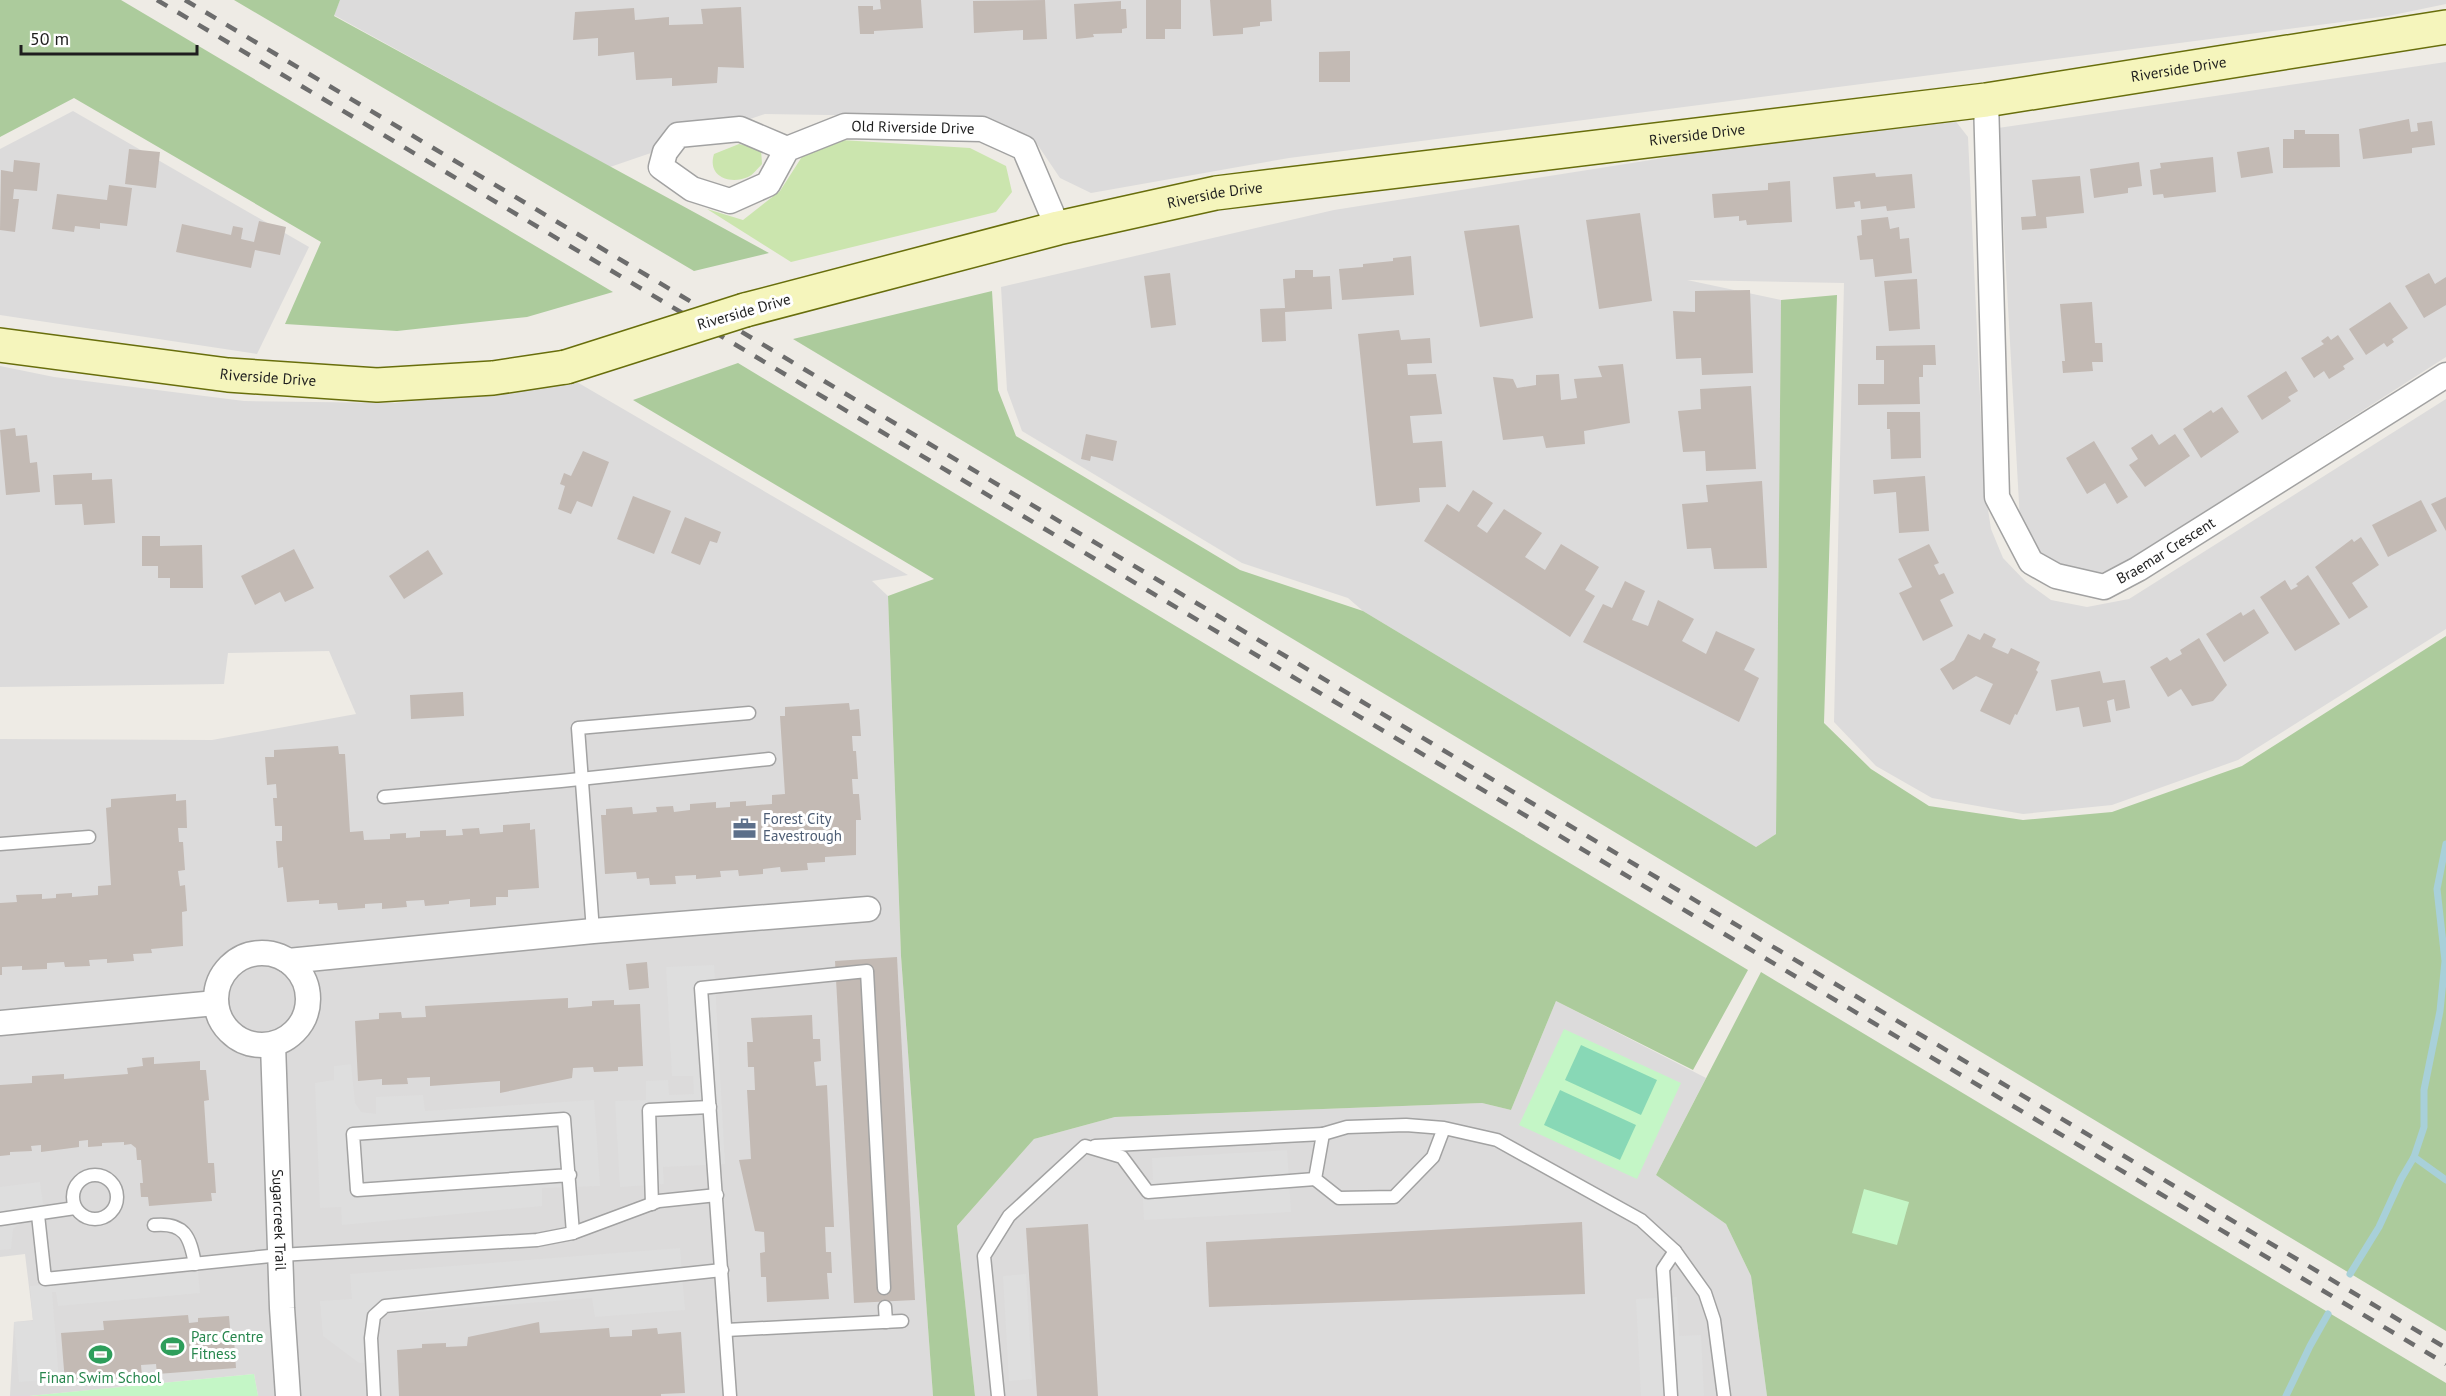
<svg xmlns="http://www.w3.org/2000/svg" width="2446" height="1396" viewBox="0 0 2446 1396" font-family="'PT Sans',sans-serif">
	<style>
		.residential { fill: #dcdbdb }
		.grass { fill: #cbe5ae }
		.forest { fill: #accb9c }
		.park { fill: #c4f6c6 }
		.pitch { fill: #88d8b6 }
		.parking { fill: #dedede }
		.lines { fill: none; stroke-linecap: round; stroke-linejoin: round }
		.stream { stroke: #a8d0d9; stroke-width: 7 }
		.building { fill: #c3bab4 }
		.lane-casing { stroke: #a2a2a2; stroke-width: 15 }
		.street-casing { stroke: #a2a2a2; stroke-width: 27 }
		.secondary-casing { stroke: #686e0c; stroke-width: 36 }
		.lane { stroke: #fff; stroke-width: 12 }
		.street { stroke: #fff; stroke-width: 24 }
		.secondary { stroke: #f5f5bc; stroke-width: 33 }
		.rail { stroke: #6c6c6c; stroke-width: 4.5; stroke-dasharray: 12 12; stroke-linecap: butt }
		.secondary-bridge-casing { stroke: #686e0c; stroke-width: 36; stroke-linecap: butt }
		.secondary-bridge { stroke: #f5f5bc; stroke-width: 33 }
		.labels { text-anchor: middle; stroke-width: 6; stroke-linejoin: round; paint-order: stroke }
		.street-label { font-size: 15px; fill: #1e1e1e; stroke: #fff }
		.service-label { font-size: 15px; fill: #4e5e75; stroke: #fff; text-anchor: start }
		.leisure-label { font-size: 15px; fill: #27864d; stroke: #fff; text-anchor: start }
	</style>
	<rect width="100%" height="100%" fill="#eeebe5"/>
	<g class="residential">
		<polygon points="340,0 2446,0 2446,4 2388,16 1289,158 1091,193 1060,178 1035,141 1002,127 954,117 765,114 610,167 334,15"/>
		<polygon points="2446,62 2446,357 2127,562 2098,574 2066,568 2039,551 2020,521 1998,128"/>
		<polygon points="73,111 309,247 257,354 0,315 0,149"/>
		<polygon points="1954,119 1968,137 1984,483 1991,529 2003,558 2026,582 2051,600 2087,607 2129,599 2446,399 2446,629 2238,760 2112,805 2023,814 1932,798 1876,766 1834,722 1844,283 1687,280 1781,300 1776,834 1756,847 1363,611 1348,598 1242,563 1022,431 1007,390 1001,287 1334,210 1670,157 1669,150"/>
		<polygon points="0,366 54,377 244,401 395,403 487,393 570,378 908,575 872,581 888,596 901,956 933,1396 258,1396 254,1374 29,1396 10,1396 14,1322 33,1320 25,1254 0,1257 0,739 212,740 356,714 329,651 228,653 224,684 0,687"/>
		<polygon points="1556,1001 1706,1078 1656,1175 1726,1224 1751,1276 1767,1396 975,1396 957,1226 1034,1139 1115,1117 1482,1103 1511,1110"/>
	</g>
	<g class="grass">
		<polygon points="841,140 970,148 1006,166 1012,192 996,212 791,262 707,209 743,220 780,191 805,152"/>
		<path d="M739,144l22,5 1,15c-4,4 -9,11 -14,13 -19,8 -41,-1 -34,-23z"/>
	</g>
	<g class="forest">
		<polygon points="0,0 121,0 613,292 527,317 397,331 285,324 321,242 74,98 0,137"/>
		<polygon points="234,0 340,0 334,16 769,253 694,271"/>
		<polygon points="992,291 998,390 1016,436 1240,570 1363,611 1756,847 1776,834 1781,300 1837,295 1824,723 1871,769 1929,806 2023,820 2112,812 2242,766 2446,636 2446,1331 793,339"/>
		<polygon points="738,363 1748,970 1693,1070 1556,1001 1511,1110 1482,1103 1115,1117 1034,1139 957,1226 975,1396 933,1396 901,956 888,596 934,579 633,400"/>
		<polygon points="1761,972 2446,1383 2446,1396 1767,1396 1751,1276 1726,1224 1656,1175"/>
	</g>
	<g class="park">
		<polygon points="1564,1029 1681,1083 1637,1179 1519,1125"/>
		<polygon points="1864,1189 1909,1202 1897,1245 1852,1233"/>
		<polygon points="254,1374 258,1396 29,1396"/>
	</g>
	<g class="pitch">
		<polygon points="1581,1045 1657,1080 1641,1115 1565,1080"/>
		<polygon points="1560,1090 1636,1125 1620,1160 1544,1125"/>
	</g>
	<g class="parking">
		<polygon points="714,965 725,1164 663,1167 664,1184 620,1187 615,1101 646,1100 646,1081 668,1080 669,1095 694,1094 693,1076 672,1076 666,967"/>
		<polygon points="351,1064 355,1103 361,1112 376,1114 376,1097 423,1095 425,1111 594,1100 600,1186 542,1188 542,1206 342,1225 341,1207 320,1208 315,1083 334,1080 334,1066"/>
		<polygon points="1287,1150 1291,1212 1144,1220 1142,1180 1153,1180 1152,1158"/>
		<polygon points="40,1182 43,1204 13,1229 11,1249 0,1250 0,1187"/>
		<polygon points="680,1248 685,1310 595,1317 592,1298 377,1315 380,1362 359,1363 323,1336 320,1301 352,1299 350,1274"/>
		<polygon points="198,1272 200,1293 58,1306 56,1292 52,1292 59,1379 19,1382 14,1322 33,1321 30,1286"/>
		<polygon points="1026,1274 1032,1379 1009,1381 1003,1276"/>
		<polygon points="1677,1297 1679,1336 1701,1335 1704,1396 1641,1396 1636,1299"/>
	</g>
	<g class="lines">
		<g class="stream">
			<polyline points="2414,1157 2446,1180"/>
			<polyline points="2350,1274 2379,1227 2401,1179 2414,1157 2424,1127 2424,1090 2440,1011 2445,961 2437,889 2446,844"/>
			<polyline points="2286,1396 2310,1346 2328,1314"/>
		</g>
	</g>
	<g class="building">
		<polygon points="880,0 921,0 923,28 874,31 874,34 860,34 858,6 873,6 873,10 881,9"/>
		<polygon points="1045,0 1047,39 1023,40 1023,30 974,33 973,1"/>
		<polygon points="1146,0 1181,0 1181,29 1165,29 1165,39 1146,39"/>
		<polygon points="1210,0 1271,0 1272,21 1260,22 1260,26 1243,28 1243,34 1213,36"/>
		<polygon points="1121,1 1121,9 1126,9 1127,28 1122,29 1122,33 1093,34 1094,37 1076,39 1074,4"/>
		<polygon points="741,7 744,68 718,67 717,83 672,86 672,78 636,80 634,52 598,56 598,38 573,40 575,12 634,8 635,20 669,17 669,25 703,24 701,9"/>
		<polygon points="1350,51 1350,82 1319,82 1319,52"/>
		<polygon points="2409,119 2411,132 2418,131 2417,123 2432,121 2435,145 2412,148 2412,153 2363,159 2359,129"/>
		<polygon points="2294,130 2305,130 2305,134 2339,134 2340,167 2283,168 2283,139 2294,139"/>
		<polygon points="2269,147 2273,173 2241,178 2237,152"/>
		<polygon points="129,149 160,152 156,188 125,184"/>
		<polygon points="2213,157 2216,192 2164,198 2163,194 2153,195 2150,170 2161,168 2160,163"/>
		<polygon points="14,160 40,163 37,191 14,189 13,199 19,199 15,232 0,230 1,170 13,172"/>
		<polygon points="2139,162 2142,186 2128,188 2128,193 2094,198 2090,169"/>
		<polygon points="1875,173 1876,177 1912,174 1915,208 1887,211 1886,206 1861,209 1860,201 1854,202 1855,207 1836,209 1833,177"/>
		<polygon points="2080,176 2084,213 2046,217 2047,228 2022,230 2021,217 2036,216 2032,180"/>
		<polygon points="1790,181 1792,222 1747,225 1746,220 1739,221 1739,216 1714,218 1712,194 1768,190 1768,183"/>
		<polygon points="109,185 132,188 127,226 100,223 100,229 75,226 74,232 52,229 57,194 107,200"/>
		<polygon points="1640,213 1652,301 1599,309 1586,220"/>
		<polygon points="1888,217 1890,229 1899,227 1900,239 1909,238 1912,273 1875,277 1873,259 1860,260 1857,236 1862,235 1861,220"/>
		<polygon points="259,221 286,227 280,255 255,250 251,268 176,252 182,224 231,235 233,226 243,228 241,239 254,242"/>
		<polygon points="1519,225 1533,318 1480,327 1464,231"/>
		<polygon points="1411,256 1414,295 1342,300 1339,269 1363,267 1363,264 1393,261 1393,258"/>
		<polygon points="1295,270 1313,270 1313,277 1330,276 1332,309 1285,312 1286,341 1262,342 1260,309 1285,308 1283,279 1295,278"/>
		<polygon points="1170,273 1176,325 1151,328 1144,276"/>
		<polygon points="2429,273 2435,284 2446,277 2446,305 2424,318 2405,286"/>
		<polygon points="1917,279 1920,329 1889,331 1884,281"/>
		<polygon points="1750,290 1753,373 1702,375 1701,358 1676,359 1673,311 1695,312 1695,291"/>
		<polygon points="2092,302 2095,343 2102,343 2103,362 2092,362 2093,371 2063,373 2062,361 2065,361 2060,304"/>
		<polygon points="2390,302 2408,328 2392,339 2394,342 2387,347 2384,343 2366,355 2349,329"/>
		<polygon points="1399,330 1401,340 1430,338 1432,363 1407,364 1408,375 1436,374 1442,414 1410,416 1413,443 1442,441 1446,487 1419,488 1420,502 1376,506 1358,334"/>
		<polygon points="2338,335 2354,359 2343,366 2345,369 2329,379 2324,371 2314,378 2301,358 2324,344 2321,341 2328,336 2331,340"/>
		<polygon points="1935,345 1936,365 1923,365 1923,377 1919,377 1920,404 1858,405 1858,384 1884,384 1884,360 1876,360 1876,346"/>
		<polygon points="1623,364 1630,423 1584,431 1585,444 1546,448 1543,436 1503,440 1493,377 1513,379 1517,388 1536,385 1536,375 1559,374 1561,400 1577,398 1574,379 1602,377 1598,366"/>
		<polygon points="2286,371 2298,391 2288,397 2291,401 2262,420 2247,396"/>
		<polygon points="1751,386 1756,469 1706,471 1705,451 1683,452 1678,411 1701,409 1700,389"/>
		<polygon points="2222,407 2239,432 2201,458 2183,429 2211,410 2213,413"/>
		<polygon points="1887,412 1920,412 1921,458 1891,459 1890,429 1887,429"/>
		<polygon points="15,428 16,436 27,435 30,463 37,462 40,492 6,495 0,430"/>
		<polygon points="1086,434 1117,441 1113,461 1091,456 1090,461 1081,459"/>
		<polygon points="2152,434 2159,445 2175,434 2190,456 2145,487 2129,465 2138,459 2131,448"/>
		<polygon points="2094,441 2128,497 2117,504 2105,483 2087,494 2066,458"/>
		<polygon points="583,451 609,462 592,507 577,501 571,514 558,509 565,486 560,484 564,473 571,476"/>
		<polygon points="92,473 92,480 112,479 115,523 84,525 82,504 55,505 53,475"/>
		<polygon points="1925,476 1929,531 1899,533 1896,492 1874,494 1873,480"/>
		<polygon points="1762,481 1767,568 1714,569 1711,548 1687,549 1682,504 1708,502 1706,485"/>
		<polygon points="1473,490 1493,503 1477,526 1487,533 1504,509 1542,533 1525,557 1545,570 1561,544 1599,567 1585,590 1595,596 1570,637 1424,541 1447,504 1459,512"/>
		<polygon points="633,496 671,511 654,554 617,539"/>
		<polygon points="2446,497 2446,531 2431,504"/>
		<polygon points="2421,500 2437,531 2388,557 2372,525"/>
		<polygon points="685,517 721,532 717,543 710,541 700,565 671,553"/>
		<polygon points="142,536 160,536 160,546 202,545 203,588 170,588 170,578 158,578 158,566 142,566"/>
		<polygon points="2361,537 2379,565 2352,583 2368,607 2349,619 2315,567 2352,539 2354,542"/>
		<polygon points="1929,544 1939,563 1934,565 1939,575 1944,573 1954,593 1940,600 1953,626 1923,641 1899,593 1912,587 1898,559"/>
		<polygon points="294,549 314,588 285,602 280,592 255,605 241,576"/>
		<polygon points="428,550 443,574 404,599 389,576"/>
		<polygon points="2308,575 2340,624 2295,651 2260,597 2285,580 2291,590 2298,586 2296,584"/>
		<polygon points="1625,581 1645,591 1632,620 1648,626 1658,600 1694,619 1682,641 1706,654 1716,631 1755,649 1744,670 1759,678 1739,722 1583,642 1603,604 1612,608"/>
		<polygon points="2254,609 2269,633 2224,662 2206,634 2241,612 2243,616"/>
		<polygon points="1984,633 1996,639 1992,647 2008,654 2011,648 2040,662 2036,670 2038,672 2017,715 2015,714 2010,725 1980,711 1993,684 1976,676 1953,690 1940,669 1954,660 1968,634 1980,640"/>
		<polygon points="2199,638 2227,685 2213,701 2192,706 2181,689 2168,697 2150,667 2167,657 2170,661 2182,654 2180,650"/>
		<polygon points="2100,671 2103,683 2125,680 2130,708 2116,711 2114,699 2107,701 2111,722 2083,727 2079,707 2056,711 2051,680"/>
		<polygon points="463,692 464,716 411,719 410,695"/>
		<polygon points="849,703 850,710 859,709 861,736 852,736 853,751 856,751 858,779 852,779 853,794 859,794 861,820 856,820 856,855 825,857 825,862 807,863 808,870 781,872 780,867 763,869 763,874 739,876 738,870 720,871 721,877 696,879 696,875 675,876 676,884 650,885 649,878 637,879 636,872 605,874 601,815 606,815 606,809 632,807 633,814 657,812 656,807 673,806 674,812 690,810 690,804 716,802 716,808 730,807 730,802 746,801 746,806 772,804 772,795 785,794 780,716 785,716 785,707"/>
		<polygon points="338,746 339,754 345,754 350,832 363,831 364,840 390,839 390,834 406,833 406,838 420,837 420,831 446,830 446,836 463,835 462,829 479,828 480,834 503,832 503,825 530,823 530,830 535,829 539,888 508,890 508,897 496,897 496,905 470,907 470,899 449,901 449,904 425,906 424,900 406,901 407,907 382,909 382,903 365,904 365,908 338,910 337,903 319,904 319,900 287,902 283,867 278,868 276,841 282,841 282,826 275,826 273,798 277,798 276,784 267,785 265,757 274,757 274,750"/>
		<polygon points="176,794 176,801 186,800 187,828 178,828 179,842 183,842 185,870 178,871 180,886 185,885 187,911 182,912 183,946 151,949 152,953 133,954 134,961 107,963 107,959 89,960 90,966 65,967 64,962 47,963 47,969 22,970 22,966 2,967 2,975 0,975 0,903 17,902 16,895 42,894 42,899 56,898 56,894 72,893 72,897 98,895 98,886 111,885 106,808 111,807 111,799"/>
		<polygon points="897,957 915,1300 854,1303 835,961"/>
		<polygon points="647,962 649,988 629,990 626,964"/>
		<polygon points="568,998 568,1008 592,1006 592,1001 614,1000 614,1005 640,1004 643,1066 618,1067 618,1071 594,1072 593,1067 573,1068 572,1078 500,1093 500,1081 430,1086 430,1077 407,1078 408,1084 382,1085 382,1079 358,1081 355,1021 379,1019 379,1013 401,1012 402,1018 426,1017 425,1006"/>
		<polygon points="812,1015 813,1039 820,1039 821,1061 814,1062 816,1086 827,1085 834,1227 825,1227 826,1252 831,1252 832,1273 827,1273 829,1299 767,1302 766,1277 761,1277 760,1253 765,1252 764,1232 755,1231 739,1160 751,1159 747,1090 755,1090 754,1067 748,1067 747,1042 753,1042 751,1018"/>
		<polygon points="154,1057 154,1064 200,1061 200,1070 206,1070 209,1100 204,1101 208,1163 214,1163 216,1193 211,1193 212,1201 149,1206 148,1197 141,1197 140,1183 143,1183 141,1160 137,1160 136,1148 131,1144 124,1145 124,1142 102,1143 102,1146 88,1147 88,1140 79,1141 79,1147 41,1152 41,1145 31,1146 32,1151 10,1152 10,1155 0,1156 0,1085 32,1083 32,1076 64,1074 64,1079 128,1074 127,1068 143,1066 142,1058"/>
		<polygon points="1582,1222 1585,1294 1209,1307 1206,1242"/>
		<polygon points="1088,1224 1098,1396 1037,1396 1026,1228"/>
		<polygon points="188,1315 189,1323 198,1322 198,1318 229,1316 231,1339 234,1339 236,1368 157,1374 156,1364 141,1365 142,1377 65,1382 61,1333 104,1330 103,1321"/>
		<polygon points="539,1322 540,1333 609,1328 610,1337 632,1336 632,1330 657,1328 658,1334 681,1332 685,1393 661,1394 661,1396 399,1396 397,1350 422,1348 422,1344 446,1343 446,1347 467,1346 468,1337"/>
	</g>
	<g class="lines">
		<defs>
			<g id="lane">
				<polyline points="384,797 561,781 769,759"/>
				<polyline points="0,844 89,837"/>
				<polyline points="593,931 578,728 749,713"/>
				<polyline points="1444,1128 1433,1157 1394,1197 1339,1198 1315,1179 1323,1134 1347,1127 1406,1125 1444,1128 1497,1140 1641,1220 1675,1251 1705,1293 1714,1320 1724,1396"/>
				<polyline points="1095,1146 1323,1134"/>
				<circle cx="95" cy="1197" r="22"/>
				<polyline points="570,1175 357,1190 353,1134 564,1119 573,1233"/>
				<polyline points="652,1204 649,1110 710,1107"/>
				<polyline points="38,1215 45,1279 280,1255 537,1240 573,1233 659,1201 717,1195"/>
				<polyline points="0,1219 75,1208"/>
				<path d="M154,1225c31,-3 36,12 41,39"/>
				<polyline points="885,1307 886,1322"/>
				<polyline points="726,1330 902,1321"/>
				<polyline points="374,1396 371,1338 374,1316 385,1306 722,1270"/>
				<polyline points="730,1396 701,988 867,971 884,1288"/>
				<polyline points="998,1396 984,1256 1009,1216 1085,1146 1122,1157 1148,1192 1315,1179"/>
				<polyline points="1671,1396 1663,1269 1675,1251"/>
			</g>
			<g id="street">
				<path id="s1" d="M1986,100l11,397 34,65 25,14 48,11 34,-18 308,-194"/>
				<path id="s2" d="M787,149l-19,35 -38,17 -38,-12 -31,-22 4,-15 13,-17 62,-6 47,20 58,-23 137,3 42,19 34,80"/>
				<circle cx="262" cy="999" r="46"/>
				<polyline points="288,961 593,931 868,909"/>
				<polyline points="0,1023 216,1003"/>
				<path id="s3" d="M273,1044l9,264 6,88"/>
			</g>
			<g id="secondary">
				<path id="s4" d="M745,310l313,-82 158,-35 770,-93 460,-73"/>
				<path id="s5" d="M0,345l228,30 149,10 116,-7 73,-11"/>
			</g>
		</defs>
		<use href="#lane" class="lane-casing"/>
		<use href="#street" class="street-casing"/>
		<use href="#secondary" class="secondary-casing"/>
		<use href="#lane" class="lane"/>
		<use href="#street" class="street"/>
		<use href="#secondary" class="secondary"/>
		<g class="rail">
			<polyline points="157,0 2446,1364"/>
			<polyline points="185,0 2446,1348"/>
		</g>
		<defs>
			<polyline id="secondary-bridge" points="566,367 745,310"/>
		</defs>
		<use href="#secondary-bridge" class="secondary-bridge-casing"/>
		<use href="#secondary-bridge" class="secondary-bridge"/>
	</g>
	<defs>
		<symbol id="office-bare" viewBox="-9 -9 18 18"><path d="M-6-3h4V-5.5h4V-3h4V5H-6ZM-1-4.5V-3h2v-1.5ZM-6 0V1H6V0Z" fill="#5c6f8a" stroke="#fff" stroke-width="2.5" paint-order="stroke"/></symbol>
		<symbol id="stadium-bare" viewBox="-9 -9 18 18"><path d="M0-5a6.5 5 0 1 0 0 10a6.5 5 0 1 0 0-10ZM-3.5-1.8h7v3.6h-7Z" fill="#2e9e5b" stroke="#fff" stroke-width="2.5" paint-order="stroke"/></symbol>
	</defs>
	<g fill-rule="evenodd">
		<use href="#office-bare" x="728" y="812" width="33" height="33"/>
		<use href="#stadium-bare" x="156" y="1330" width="33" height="33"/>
		<use href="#stadium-bare" x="84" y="1338" width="33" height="33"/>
	</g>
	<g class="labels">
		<g class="street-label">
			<text dy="5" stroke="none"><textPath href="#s4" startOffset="1456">Riverside Drive</textPath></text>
			<text dy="5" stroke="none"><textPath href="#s2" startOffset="440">Old Riverside Drive</textPath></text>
			<text dy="5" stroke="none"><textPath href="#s4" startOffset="970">Riverside Drive</textPath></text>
			<text dy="5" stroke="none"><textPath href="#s4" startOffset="484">Riverside Drive</textPath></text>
			<text transform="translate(744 312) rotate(-16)" y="5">Riverside Drive</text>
			<text dy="5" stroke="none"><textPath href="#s5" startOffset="270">Riverside Drive</textPath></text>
			<text dy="5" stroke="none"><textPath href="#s1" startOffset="620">Braemar Crescent</textPath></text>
			<text dy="5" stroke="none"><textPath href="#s3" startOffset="176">Sugarcreek Trail</textPath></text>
		</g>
		<g class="service-label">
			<text x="763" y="824">Forest City<tspan x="763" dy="17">Eavestrough</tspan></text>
		</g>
		<g class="leisure-label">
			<text x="191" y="1342">Parc Centre<tspan x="191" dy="17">Fitness</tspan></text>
			<text x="100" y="1383" text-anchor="middle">Finan Swim School</text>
		</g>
	</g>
	<path d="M21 45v9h176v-9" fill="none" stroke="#1e1e1e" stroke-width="3"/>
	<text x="30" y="45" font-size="18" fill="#1e1e1e" stroke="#ffffff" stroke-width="4.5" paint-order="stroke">50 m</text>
</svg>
